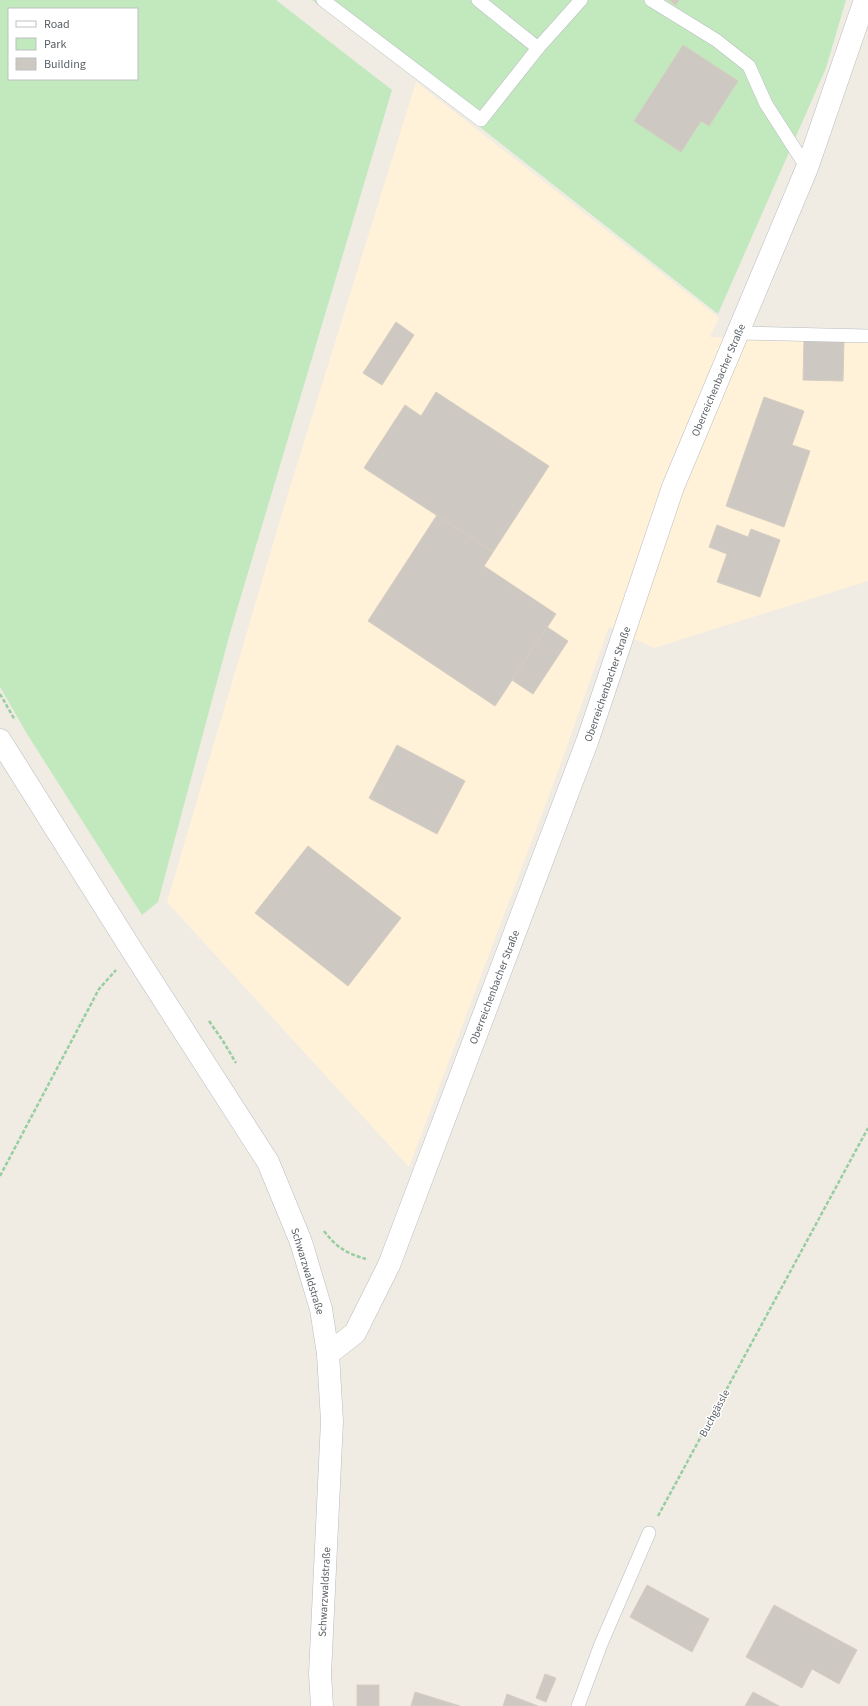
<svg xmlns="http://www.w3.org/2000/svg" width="868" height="1706" viewBox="0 0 868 1706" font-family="'Source Sans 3',sans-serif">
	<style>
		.commercial { fill: #fff2d9 }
		.green { fill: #c2e9be; fill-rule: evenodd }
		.building { fill: #cdc9c2; stroke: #d5cdc1 }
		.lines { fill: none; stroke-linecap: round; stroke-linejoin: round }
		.lane-casing { stroke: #b8bcc1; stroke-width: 14 }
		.street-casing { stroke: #b8bcc1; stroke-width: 23 }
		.secondary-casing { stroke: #b7bcc1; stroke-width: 23 }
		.path { stroke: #98cda1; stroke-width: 2.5; stroke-dasharray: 4 2; stroke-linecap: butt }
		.lane { stroke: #fff; stroke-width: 13 }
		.street { stroke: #fff; stroke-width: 22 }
		.secondary { stroke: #fff; stroke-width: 22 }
		.labels { text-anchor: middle; stroke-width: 3; stroke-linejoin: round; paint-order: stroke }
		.street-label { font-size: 11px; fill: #5b6166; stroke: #fff }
	</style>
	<rect width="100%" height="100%" fill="#f0ece3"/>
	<polygon class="commercial" points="416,82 719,318 710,337 868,342 868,581 654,648 609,627 557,774 409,1167 167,902 286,500"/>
	<g class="green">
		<path d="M0,0h276l116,90 -162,543 -72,269 -16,13 -115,-181 -27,-47zM9,9h128v70h-128z"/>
		<polygon points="312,0 846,0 826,68 718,314 425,84"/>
	</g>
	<g class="building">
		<polygon points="669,0 679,0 676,5"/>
		<polygon points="683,45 738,81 709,126 701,121 681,152 634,121"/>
		<polygon points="396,322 414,335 382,385 363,373"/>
		<polygon points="804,340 844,340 843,381 803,380"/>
		<polygon points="436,392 549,466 493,552 364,468 405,405 421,416"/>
		<polygon points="764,397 804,411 792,445 810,451 784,527 726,506"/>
		<polygon points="437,515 493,552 484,566 556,614 495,706 368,621"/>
		<polygon points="717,525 748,537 751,529 780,540 760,597 717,582 727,554 709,547"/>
		<polygon points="547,627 568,641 533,694 512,680"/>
		<polygon points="397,745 465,781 437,834 369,798"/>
		<polygon points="308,846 401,918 348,986 255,913"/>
		<polygon points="647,1585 709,1619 692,1652 630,1617"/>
		<polygon points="774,1605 857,1650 839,1684 812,1669 802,1688 746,1657"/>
		<polygon points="545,1674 556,1678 546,1702 536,1698"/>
		<rect x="357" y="1685" width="22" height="21"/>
		<polygon points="415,1692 460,1706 411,1706"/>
		<polygon points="753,1692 779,1706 745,1706"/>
		<polygon points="507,1694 538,1706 503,1706"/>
	</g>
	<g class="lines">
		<defs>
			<g id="lane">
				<polyline points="323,0 481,120 538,48 581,0"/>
				<polyline points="478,0 538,48"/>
				<polyline points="651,0 716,40 749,66 766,104 807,168"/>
				<polyline points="738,333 868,336"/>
				<polyline points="578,1706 601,1644 649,1533"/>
			</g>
			<polyline id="street" points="328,1354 355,1333 389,1265 587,742 673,487 807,168 865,0"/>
			<polyline id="secondary" points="0,740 133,952 268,1162 301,1242 321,1309 328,1354 332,1421 320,1674 322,1706"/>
		</defs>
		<use href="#lane" class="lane-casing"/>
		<use href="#street" class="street-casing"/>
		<use href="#secondary" class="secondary-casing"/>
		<g class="path">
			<polyline points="0,694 15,720"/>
			<polyline points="209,1021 223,1041 236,1063"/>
			<polyline points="0,1176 99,989 116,970"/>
			<path d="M324,1231c13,17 22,22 42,28"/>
			<polyline points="658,1516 868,1128"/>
		</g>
		<use href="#lane" class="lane"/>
		<use href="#street" class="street"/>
		<use href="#secondary" class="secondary"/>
	</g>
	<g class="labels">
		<g class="street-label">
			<text transform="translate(718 380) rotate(-67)" y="4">Oberreichenbacher Straße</text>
			<text transform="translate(607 684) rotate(-71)" y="4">Oberreichenbacher Straße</text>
			<text transform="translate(494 987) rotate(-69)" y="4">Oberreichenbacher Straße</text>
			<text transform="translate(308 1271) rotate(73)" y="4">Schwarzwaldstraße</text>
			<text transform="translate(714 1413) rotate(-62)" y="4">Buchgässle</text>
			<text transform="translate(324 1592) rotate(-87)" y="4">Schwarzwaldstraße</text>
		</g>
	</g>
	<rect x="8" y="8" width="130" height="72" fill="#ffffff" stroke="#bdc0c2"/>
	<rect x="16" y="21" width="20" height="6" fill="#ffffff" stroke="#bdc0c2"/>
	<text x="44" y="28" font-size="12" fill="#5b6166">Road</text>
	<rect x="16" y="38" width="20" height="12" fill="#c2e9be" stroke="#bdc0c2"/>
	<text x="44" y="48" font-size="12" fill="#5b6166">Park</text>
	<rect x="16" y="58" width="20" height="12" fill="#cdc9c2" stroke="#bdc0c2"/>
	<text x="44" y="68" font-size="12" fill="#5b6166">Building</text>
</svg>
